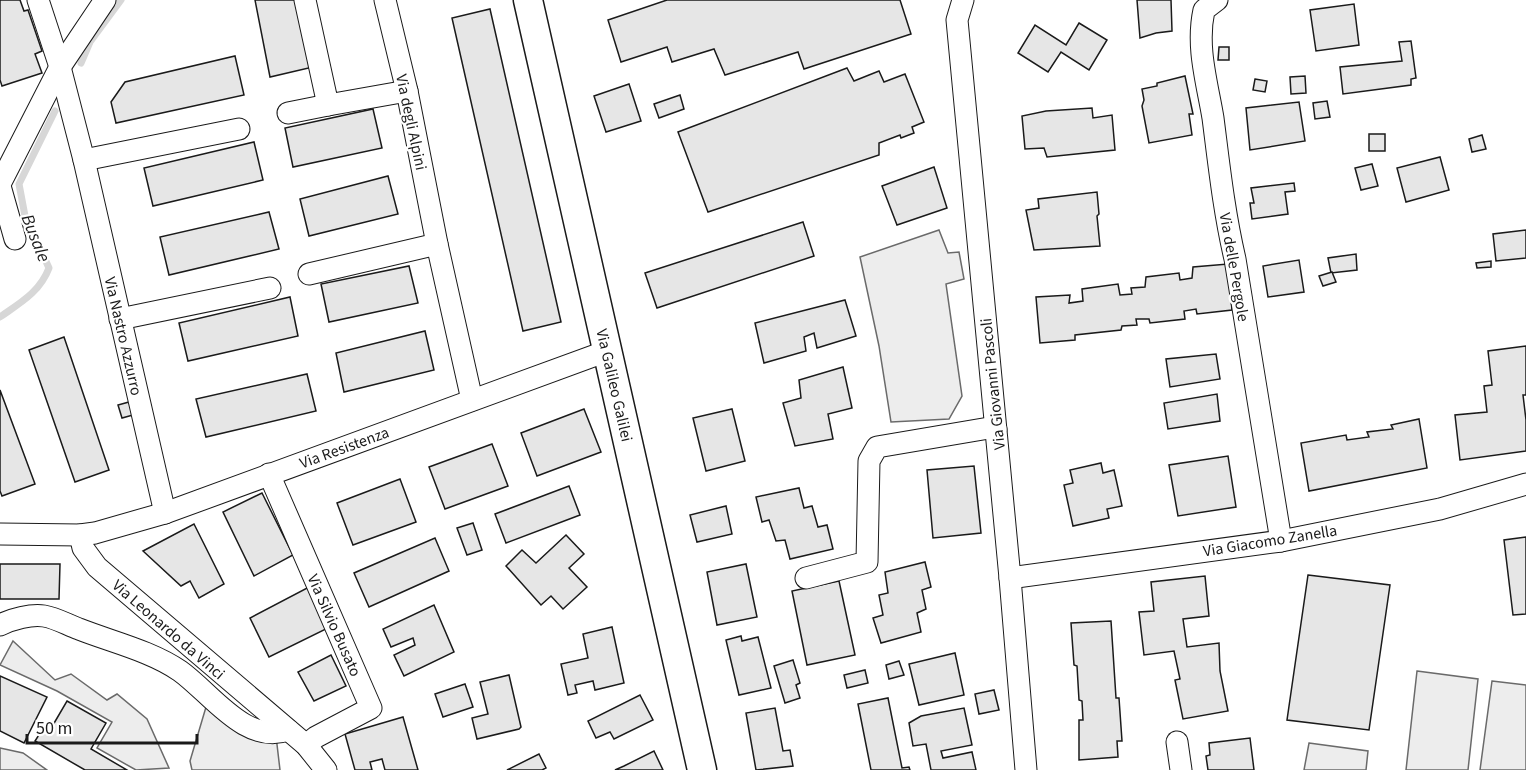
<svg xmlns="http://www.w3.org/2000/svg" width="1526" height="770" viewBox="0 0 1526 770" font-family="'Source Sans 3',sans-serif">
	<style>
		.built { fill: #ededed; stroke: #6a6a6a; stroke-width: 1.5 }
		.lines { fill: none; stroke-linecap: round; stroke-linejoin: round }
		.stream { stroke: #d7d7d7; stroke-width: 7 }
		.building { fill: #e6e6e6; stroke: #1a1a1a; stroke-width: 1.5 }
		.street-casing { stroke: #1a1a1a; stroke-width: 23 }
		.secondary-casing { stroke: #1a1a1a; stroke-width: 31 }
		.street { stroke: #fff; stroke-width: 21 }
		.secondary { stroke: #fff; stroke-width: 28 }
		.labels { text-anchor: middle; stroke-width: 4.5; stroke-linejoin: round; paint-order: stroke }
		.street-label { font-size: 16px; fill: #1a1a1a; stroke: #fff }
		.water-label { font-size: 18px; font-style: italic; fill: #1a1a1a; stroke: #fff }
	</style>
	<rect width="100%" height="100%" fill="#fff"/>
	<g class="built">
		<polygon points="939,230 948,253 959,252 964,279 946,284 962,396 949,419 891,422 879,346 860,257"/>
		<polygon points="13,641 55,680 71,674 107,700 117,694 147,719 169,768 136,770 97,748 112,722 57,691 0,665"/>
		<polygon points="1417,671 1478,679 1468,770 1406,770"/>
		<polygon points="1492,681 1526,685 1526,770 1480,770"/>
		<polygon points="206,707 276,736 280,770 192,770 190,761"/>
		<polygon points="1309,743 1368,751 1366,770 1304,770"/>
		<polygon points="0,748 23,753 47,770 0,770"/>
	</g>
	<g class="lines">
		<g class="stream">
			<polyline points="81,63 90,42 121,0"/>
			<path d="M0,317c20,-14 40,-25 49,-49l-24,-52 -6,-32 36,-73"/>
		</g>
	</g>
	<g class="building">
		<polygon points="0,0 20,0 24,11 28,10 42,51 35,54 42,73 2,86 0,80"/>
		<polygon points="255,0 298,0 313,67 270,77"/>
		<polygon points="667,0 900,0 911,34 804,69 798,52 725,75 714,49 672,62 667,47 621,62 608,20"/>
		<polygon points="1137,0 1171,0 1172,31 1156,33 1140,38"/>
		<polygon points="1354,4 1359,45 1316,51 1310,10"/>
		<polygon points="490,9 561,322 523,331 452,18"/>
		<polygon points="1079,23 1107,40 1089,70 1061,52 1048,72 1018,53 1035,25 1066,45"/>
		<polygon points="1411,41 1416,78 1411,79 1411,85 1343,94 1340,67 1402,61 1399,42"/>
		<polygon points="1219,47 1229,47 1229,60 1218,60"/>
		<polygon points="235,56 244,95 116,123 111,102 125,82"/>
		<polygon points="847,68 854,81 879,71 884,82 905,74 924,122 912,127 914,133 901,138 900,135 879,143 879,155 708,212 678,132"/>
		<polygon points="1185,76 1193,114 1189,114 1192,135 1149,143 1142,106 1144,100 1142,89 1157,86 1157,83"/>
		<polygon points="1305,76 1306,93 1291,94 1290,77"/>
		<polygon points="1255,79 1267,81 1265,92 1253,90"/>
		<polygon points="629,84 641,121 606,132 594,96"/>
		<polygon points="680,95 684,109 659,118 654,104"/>
		<polygon points="1327,101 1330,117 1315,119 1313,103"/>
		<polygon points="1299,102 1305,141 1250,150 1246,108"/>
		<polygon points="1092,108 1093,118 1112,115 1115,150 1047,157 1044,148 1025,149 1022,116 1046,111"/>
		<polygon points="373,109 382,148 293,167 285,128"/>
		<rect x="1369" y="134" width="16" height="17"/>
		<polygon points="1482,135 1486,149 1472,152 1469,139"/>
		<polygon points="254,142 263,180 153,206 144,168"/>
		<polygon points="1440,157 1449,190 1406,202 1397,168"/>
		<polygon points="1372,164 1378,186 1361,190 1355,168"/>
		<polygon points="934,167 947,208 897,225 882,186"/>
		<polygon points="388,176 398,214 309,236 300,199"/>
		<polygon points="1294,183 1295,191 1285,192 1288,214 1252,219 1250,203 1254,203 1251,188"/>
		<polygon points="1097,192 1099,214 1097,216 1100,246 1034,250 1026,210 1039,208 1038,199"/>
		<polygon points="269,212 279,249 169,275 160,237"/>
		<polygon points="803,222 814,256 657,308 645,273"/>
		<polygon points="1526,230 1526,258 1496,261 1493,234"/>
		<polygon points="1356,254 1357,270 1331,273 1328,258"/>
		<polygon points="1299,260 1304,292 1268,297 1263,266"/>
		<polygon points="1491,261 1491,267 1477,268 1476,263"/>
		<polygon points="1228,264 1232,310 1197,314 1196,309 1184,311 1185,319 1150,323 1149,319 1136,319 1137,325 1122,326 1121,330 1075,335 1075,340 1040,343 1036,297 1070,295 1069,303 1083,301 1082,289 1118,284 1120,295 1132,294 1131,288 1145,287 1146,277 1179,273 1180,280 1192,278 1193,267"/>
		<polygon points="409,266 418,303 329,322 321,284"/>
		<polygon points="1332,272 1336,282 1323,286 1319,276"/>
		<polygon points="290,297 298,336 188,361 179,323"/>
		<polygon points="845,300 856,336 817,348 814,333 804,337 806,351 764,363 755,323"/>
		<polygon points="425,331 434,370 344,392 336,353"/>
		<polygon points="64,337 109,470 75,482 29,350"/>
		<polygon points="1526,346 1526,395 1523,395 1526,420 1526,451 1460,460 1455,415 1487,412 1484,386 1492,385 1488,351"/>
		<polygon points="1216,354 1220,379 1170,387 1166,359"/>
		<polygon points="843,367 852,408 828,414 833,439 795,446 783,403 801,398 799,380"/>
		<polygon points="307,374 316,411 206,437 196,399"/>
		<polygon points="0,390 35,484 2,496 0,491"/>
		<polygon points="1217,394 1220,421 1168,429 1164,403"/>
		<polygon points="129,402 133,415 122,418 118,405"/>
		<polygon points="584,409 601,452 537,476 521,433"/>
		<polygon points="732,409 745,461 706,471 693,418"/>
		<polygon points="1419,419 1427,468 1309,491 1301,443 1346,435 1347,440 1369,437 1367,432 1393,429 1391,425"/>
		<polygon points="492,444 508,486 445,509 429,467"/>
		<polygon points="1228,456 1236,507 1178,516 1169,465"/>
		<polygon points="1101,463 1103,473 1114,470 1122,506 1107,509 1109,518 1073,526 1064,485 1073,483 1070,470"/>
		<polygon points="974,466 981,533 933,538 927,470"/>
		<polygon points="400,479 416,522 353,545 337,503"/>
		<polygon points="569,486 580,515 506,543 495,514"/>
		<polygon points="799,488 804,508 812,506 818,527 827,525 833,549 790,559 785,540 776,541 769,520 762,522 756,497"/>
		<polygon points="262,493 293,555 254,576 223,512"/>
		<polygon points="726,506 732,534 697,542 690,515"/>
		<polygon points="473,523 482,550 467,555 457,528"/>
		<polygon points="194,524 224,584 199,598 190,581 181,586 143,551"/>
		<polygon points="566,535 584,554 569,568 587,587 563,609 551,596 541,605 506,566 522,550 536,563"/>
		<polygon points="1526,537 1526,614 1513,615 1504,540"/>
		<polygon points="435,538 449,571 369,607 354,573"/>
		<polygon points="925,562 931,587 922,590 926,609 917,613 921,632 881,643 873,618 883,615 879,595 888,593 885,572"/>
		<polygon points="0,564 60,564 59,599 0,599"/>
		<polygon points="746,564 757,617 717,625 707,572"/>
		<polygon points="1308,575 1390,585 1369,730 1287,720"/>
		<polygon points="1205,576 1209,616 1183,619 1187,647 1219,643 1220,671 1228,711 1183,719 1175,680 1180,679 1174,651 1144,655 1139,612 1154,611 1151,582"/>
		<polygon points="839,581 855,655 807,665 792,591"/>
		<polygon points="309,587 328,628 269,657 250,618"/>
		<polygon points="434,605 454,652 404,676 394,655 415,645 413,638 391,647 383,629"/>
		<polygon points="1111,621 1116,698 1119,698 1122,741 1117,741 1118,757 1079,760 1079,720 1083,720 1082,701 1079,700 1077,666 1074,665 1071,623"/>
		<polygon points="612,627 624,683 595,690 593,681 575,685 577,693 568,695 561,664 588,658 583,634"/>
		<polygon points="741,636 742,641 758,637 771,688 739,695 726,640"/>
		<polygon points="955,653 964,695 919,705 909,664"/>
		<polygon points="331,655 346,686 314,701 298,672"/>
		<polygon points="793,660 800,683 796,685 800,698 785,703 774,666"/>
		<polygon points="899,661 904,675 889,679 886,665"/>
		<polygon points="865,670 868,683 847,688 844,675"/>
		<polygon points="509,675 521,727 519,729 477,739 472,718 488,714 480,682"/>
		<polygon points="0,676 47,697 24,743 0,731"/>
		<polygon points="465,684 473,707 443,717 435,694"/>
		<polygon points="994,690 999,710 979,714 975,694"/>
		<polygon points="640,695 653,720 614,739 610,732 596,738 588,721"/>
		<polygon points="888,698 902,768 909,767 910,770 871,770 858,704"/>
		<polygon points="67,701 106,723 91,749 127,770 85,770 35,741 44,727 53,725"/>
		<polygon points="775,708 783,751 790,750 793,766 756,770 746,713"/>
		<polygon points="964,708 972,745 941,751 943,758 972,752 976,770 931,770 926,744 913,746 909,723 921,716"/>
		<polygon points="403,717 418,770 385,770 382,759 370,762 372,770 355,770 345,734"/>
		<polygon points="1250,738 1254,770 1208,770 1206,756 1210,755 1209,743"/>
		<polygon points="654,751 663,770 615,770 624,766"/>
		<polygon points="539,754 546,768 542,770 507,770"/>
	</g>
	<g class="lines">
		<defs>
			<g id="street">
				<polyline points="38,0 60,67 84,160 165,513"/>
				<polyline points="305,0 328,105 407,91"/>
				<polyline points="385,0 407,91 437,244 472,400"/>
				<polyline points="963,0 957,20 1010,578 1026,770"/>
				<path d="M1217,0l-13,10c-8,37 3,72 9,108 6,47 11,94 22,141l46,282"/>
				<polyline points="288,113 328,105"/>
				<polyline points="84,160 239,129"/>
				<polyline points="0,184 60,67 105,0"/>
				<polyline points="0,186 15,239"/>
				<polyline points="309,274 437,244"/>
				<polyline points="120,319 270,288"/>
				<polyline points="269,474 371,708 316,737 306,745"/>
				<polyline points="0,534 80,535 95,533 165,513 607,351"/>
				<polyline points="80,535 83,548 97,567 306,745 326,770"/>
				<polyline points="806,578 867,562 869,461 877,447 989,428 996,429"/>
				<polyline points="1010,578 1281,541 1440,509 1526,484"/>
				<path d="M0,625c12,-6 31,-11 44,-9 12,2 24,9 35,13 33,13 72,22 101,42 31,22 65,74 108,59"/>
				<polyline points="1177,742 1181,770"/>
			</g>
			<polyline id="secondary" points="528,0 702,770"/>
		</defs>
		<use href="#street" class="street-casing"/>
		<use href="#secondary" class="secondary-casing"/>
		<use href="#street" class="street"/>
		<use href="#secondary" class="secondary"/>
	</g>
	<g class="labels">
		<g class="street-label">
			<text transform="translate(412 122) rotate(78)" y="6">Via degli Alpini</text>
			<text transform="translate(1235 267) rotate(80)" y="6">Via delle Pergole</text>
			<text transform="translate(124 336) rotate(77)" y="6">Via Nastro Azzurro</text>
			<text transform="translate(992 384) rotate(-96)" y="6">Via Giovanni Pascoli</text>
			<text transform="translate(615 385) rotate(77)" y="6">Via Galileo Galilei</text>
			<text transform="translate(344 447) rotate(-20)" y="6">Via Resistenza</text>
			<text transform="translate(1270 540) rotate(-9)" y="6">Via Giacomo Zanella</text>
			<text transform="translate(335 625) rotate(66)" y="6">Via Silvio Busato</text>
			<text transform="translate(169 629) rotate(41)" y="6">Via Leonardo da Vinci</text>
		</g>
		<g class="water-label">
			<text transform="translate(36 238) rotate(68)" y="6">Busale</text>
		</g>
	</g>
	<path d="M27 734v9h170v-9" fill="none" stroke="#1a1a1a" stroke-width="3"/>
	<text x="36" y="734" font-size="18" fill="#1a1a1a" stroke="#ffffff" stroke-width="4.5" paint-order="stroke">50 m</text>
</svg>
